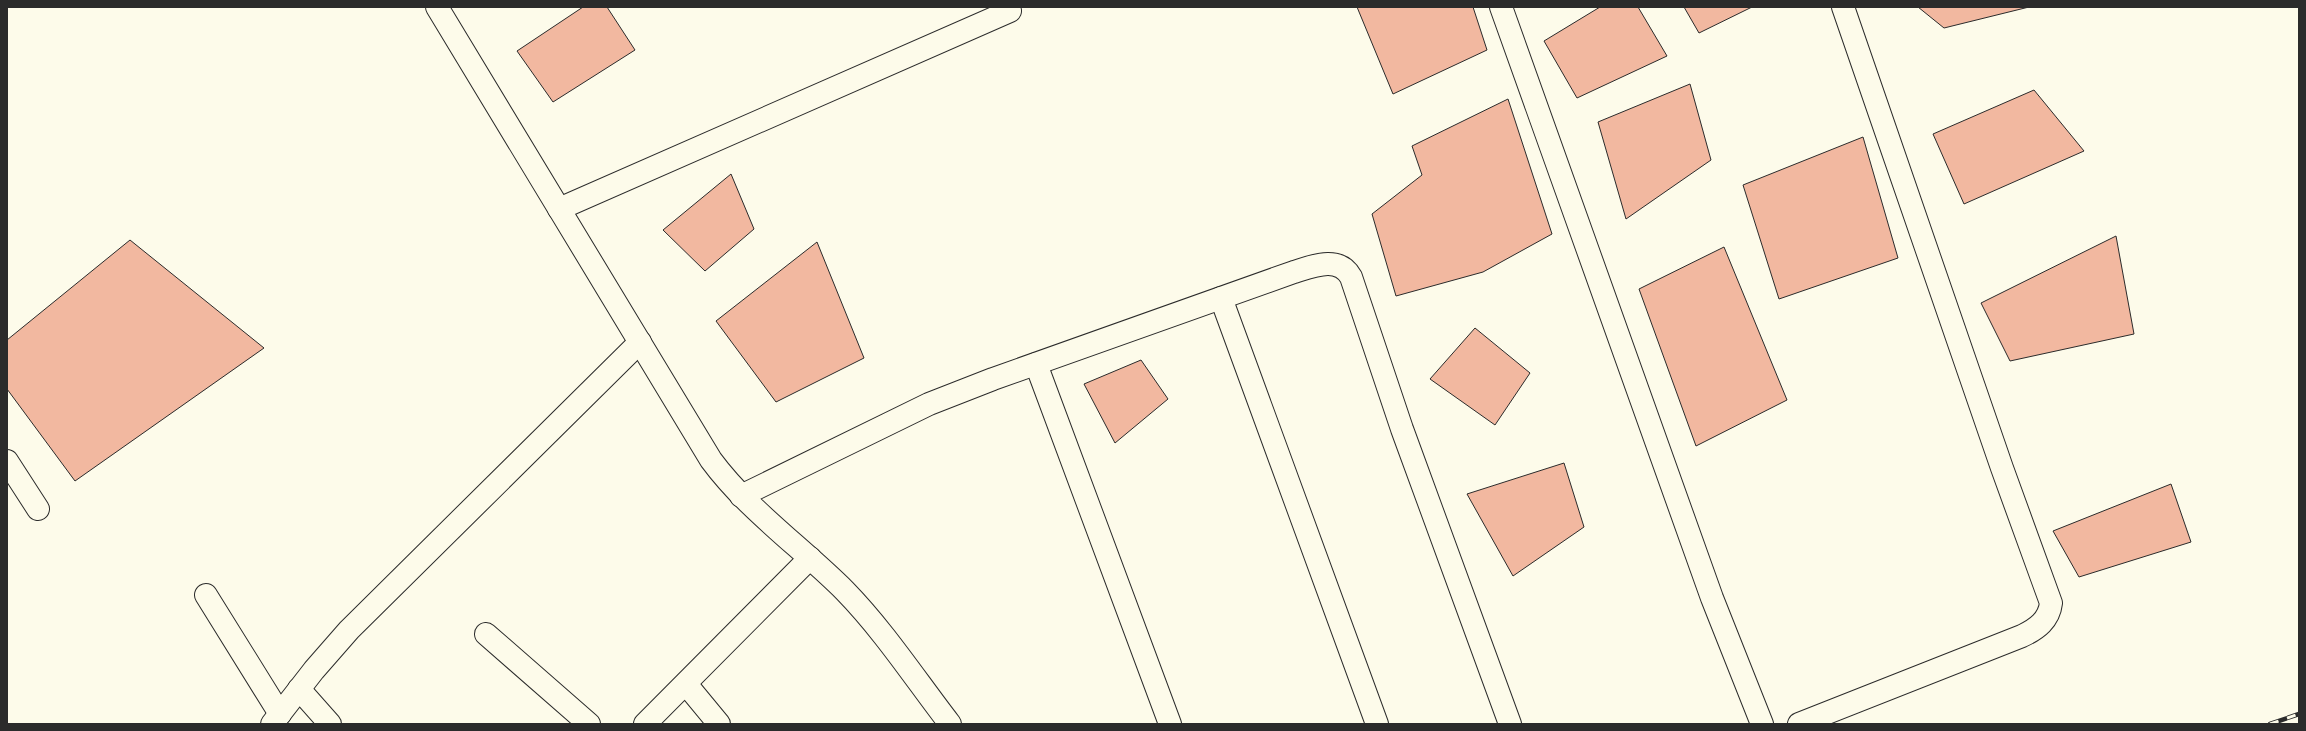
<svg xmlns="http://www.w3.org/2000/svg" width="2306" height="731" viewBox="0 0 2306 731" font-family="Lora,serif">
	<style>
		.building { fill: #f2b8a0; stroke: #2b2b2b }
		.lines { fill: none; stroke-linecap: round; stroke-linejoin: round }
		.street-casing { stroke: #2b2b2b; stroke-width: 24 }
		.street { stroke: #fdfbea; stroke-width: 22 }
		.rail-casing { stroke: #2b2b2b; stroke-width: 4.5 }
		.rail { stroke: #fdfbea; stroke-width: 3; stroke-dasharray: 9; stroke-linecap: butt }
	</style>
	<rect width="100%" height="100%" fill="#fdfbea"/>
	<g class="building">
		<polygon points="583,7 607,7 635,50 553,102 517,51"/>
		<polygon points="1357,7 1473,7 1487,50 1393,94"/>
		<polygon points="1600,7 1638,7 1667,56 1577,98 1544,41"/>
		<polygon points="1684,7 1752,7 1699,33"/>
		<polygon points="1918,7 2029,7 1944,28"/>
		<polygon points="1690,84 1711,160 1626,219 1598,122"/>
		<polygon points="2034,90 2084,151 1964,204 1933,134"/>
		<polygon points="1508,99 1552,234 1483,272 1396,296 1372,214 1422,175 1412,146"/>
		<polygon points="1863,137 1898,258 1779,299 1743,185"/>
		<polygon points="731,174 754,229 705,271 663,230"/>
		<polygon points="2116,236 2134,334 2010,361 1981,303"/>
		<polygon points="130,240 264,348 75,481 7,389 7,340"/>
		<polygon points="817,242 864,358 776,402 716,321"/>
		<polygon points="1724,247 1787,400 1696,446 1639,289"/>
		<polygon points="1475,328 1530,373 1495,425 1430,379"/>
		<polygon points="1141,360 1168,399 1115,443 1084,384"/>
		<polygon points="1564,463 1584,527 1513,576 1467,494"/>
		<polygon points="2171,484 2191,542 2079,577 2053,531"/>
	</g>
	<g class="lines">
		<defs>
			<g id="street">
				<path d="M437,7l274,453c37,50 90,87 134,131 39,40 71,89 105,133"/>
				<polyline points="1501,7 1712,598 1762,724"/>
				<polyline points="559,209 1010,11"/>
				<polyline points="1221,298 1377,724"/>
				<polyline points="1036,364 1170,724"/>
				<polyline points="7,461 38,509"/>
				<path d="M741,496l188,-92 64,-25 301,-107c19,-6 45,-17 57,5l51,152 108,295"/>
				<polyline points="206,595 280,714"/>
				<polyline points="486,634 589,724"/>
				<polyline points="686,684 719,724"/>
				<polyline points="299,689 330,724"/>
				<polyline points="272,724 314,670 349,630 640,342"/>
				<polyline points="645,724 810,558"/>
				<path d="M1799,724l223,-88c15,-7 27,-16 29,-33l-49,-135 -159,-461"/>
			</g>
		</defs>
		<use href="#street" class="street-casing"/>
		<use href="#street" class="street"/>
		<defs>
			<polyline id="rail" points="2270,724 2299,714"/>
		</defs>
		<use href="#rail" class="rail-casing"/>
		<use href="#rail" class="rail"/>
	</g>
	<rect width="2306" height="731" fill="none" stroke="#2b2b2b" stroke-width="16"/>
</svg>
